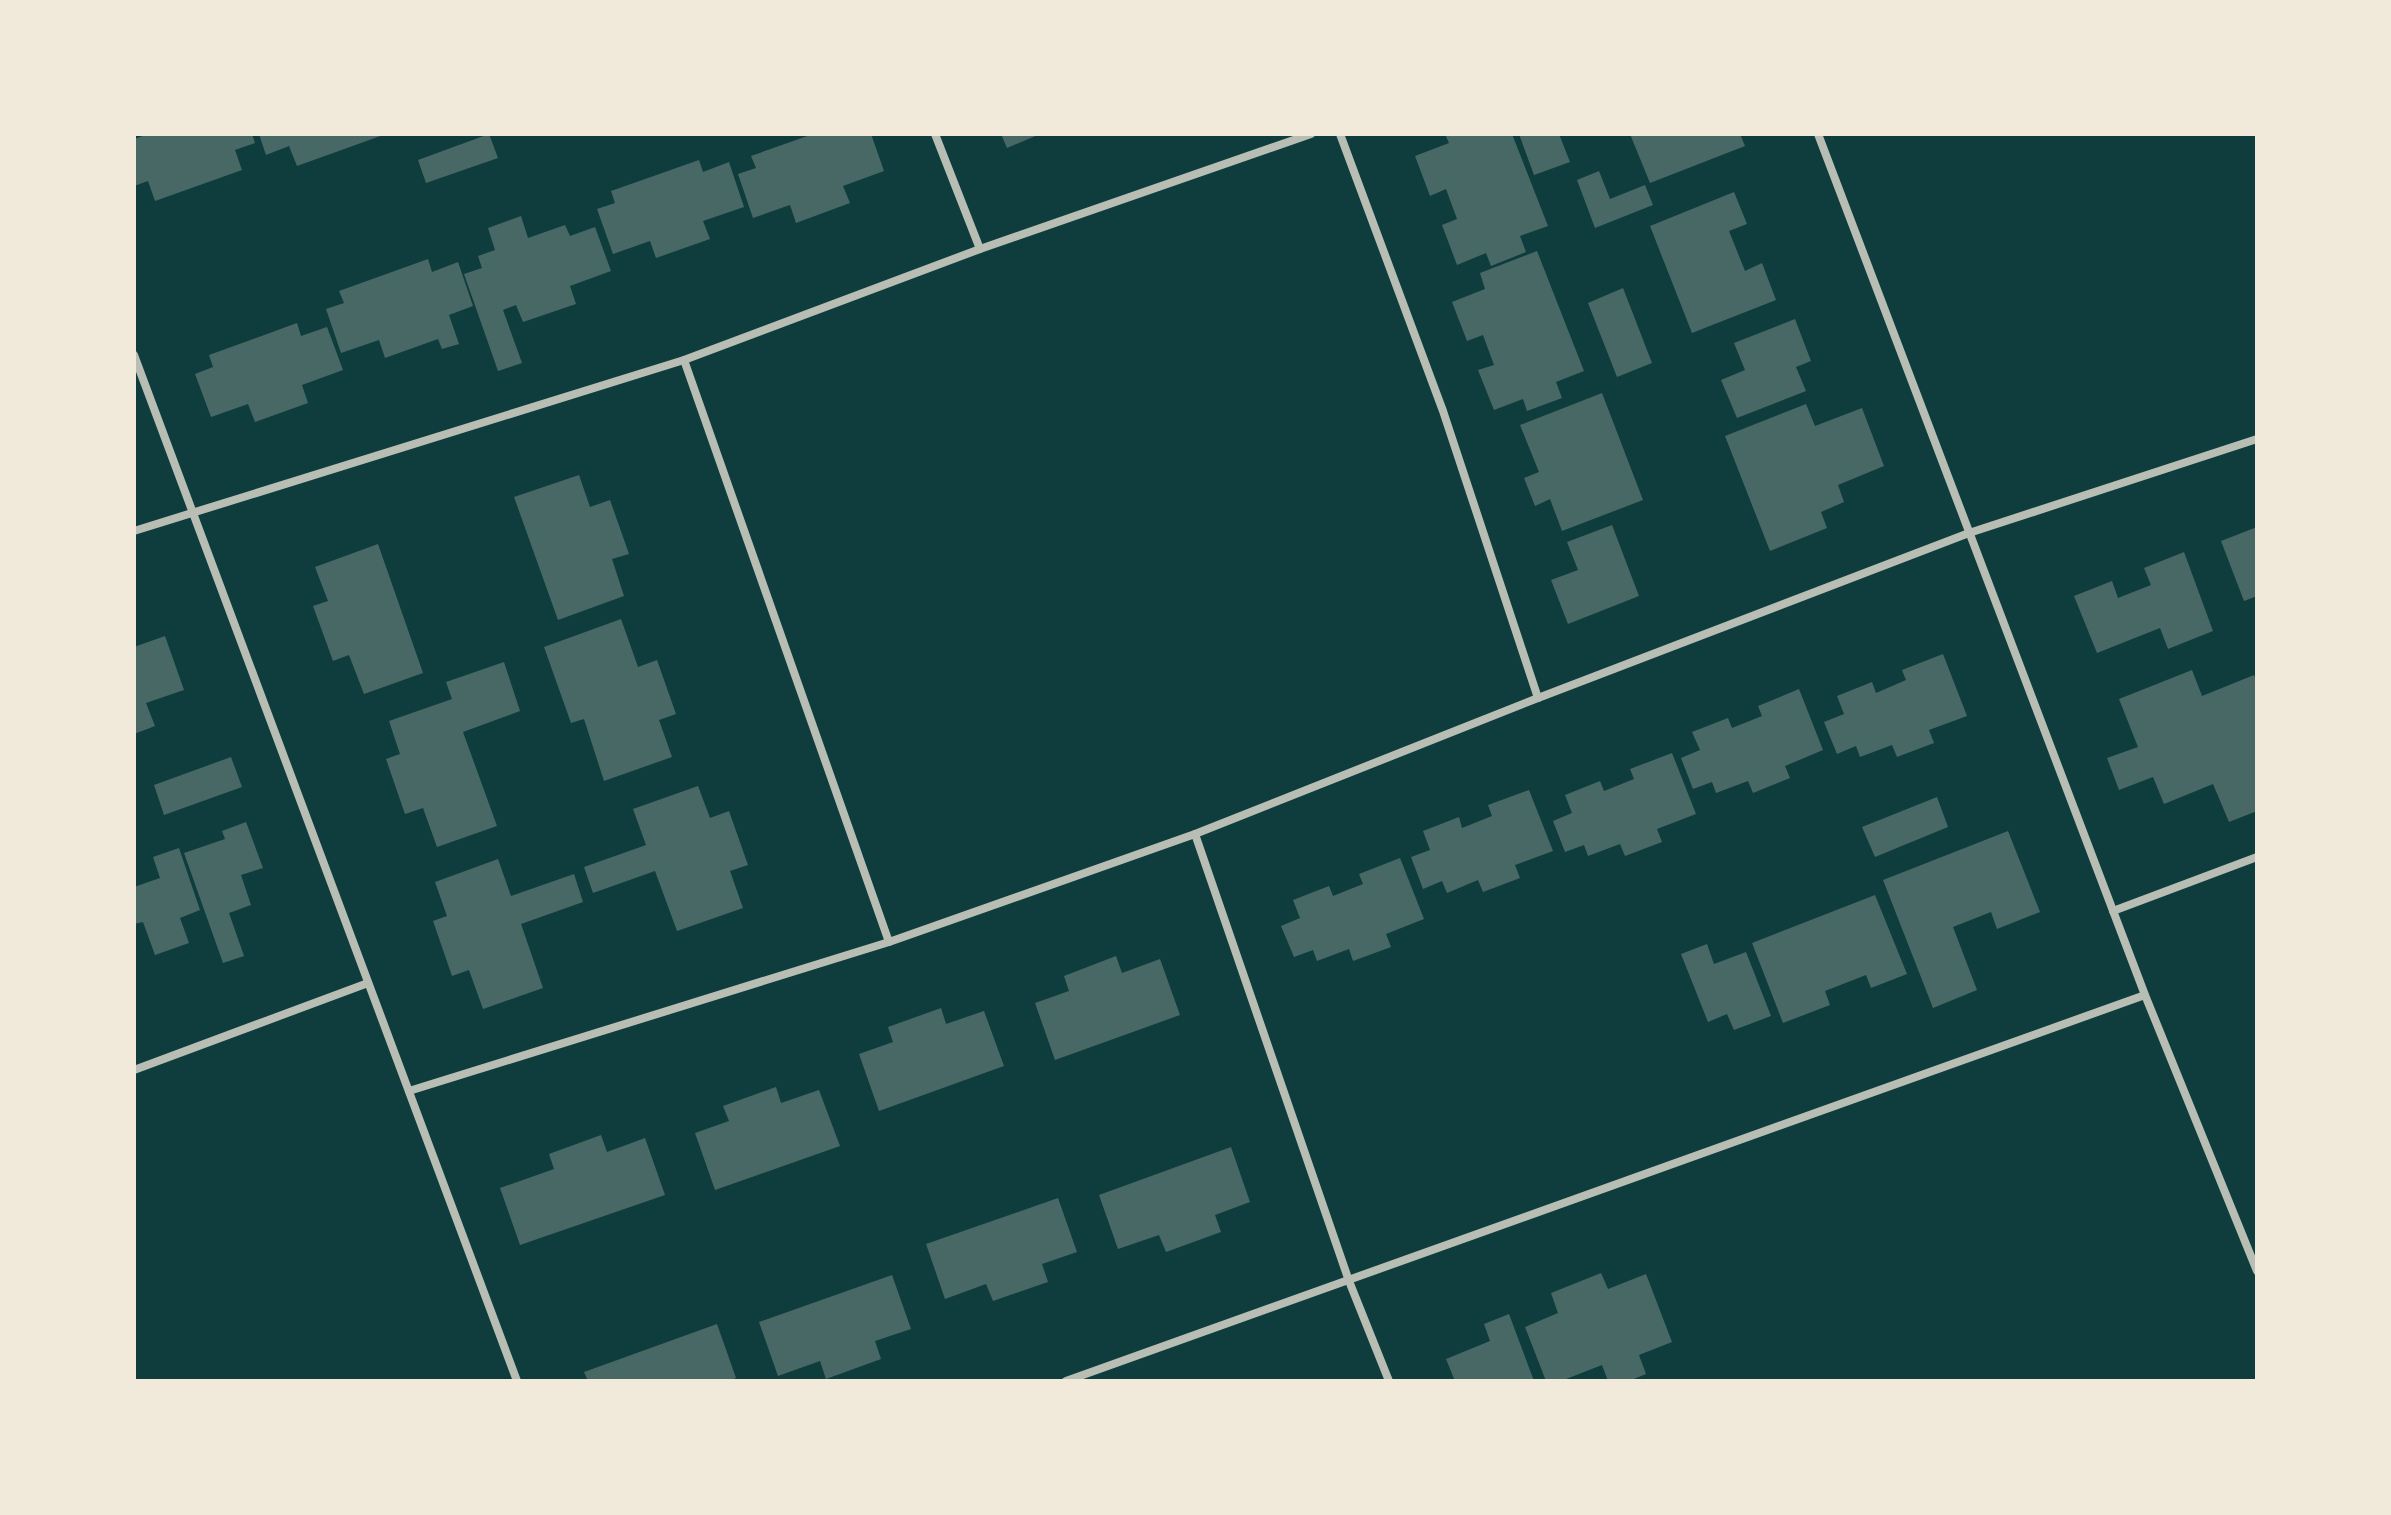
<svg xmlns="http://www.w3.org/2000/svg" width="2391" height="1515" viewBox="0 0 2391 1515" font-family="'Space Grotesk',sans-serif">
	<style>
		.building { fill: #486865 }
		.lines { fill: none; stroke-linecap: round; stroke-linejoin: round }
		.minor { stroke: #b8beb3; stroke-width: 8 }
	</style>
	<rect width="100%" height="100%" fill="#0f3d3e"/>
	<g class="building">
		<polygon points="149,134 252,134 255,143 235,150 242,170 155,201 148,181 134,186 134,139"/>
		<polygon points="259,134 386,134 297,166 289,146 266,155"/>
		<polygon points="489,134 498,158 426,183 418,160"/>
		<polygon points="813,134 843,136 871,134 884,171 843,186 850,203 796,223 790,205 753,218 738,174 756,168 751,156"/>
		<polygon points="1001,134 1040,134 1007,148"/>
		<polygon points="1445,134 1512,134 1548,226 1520,236 1526,252 1491,266 1486,253 1457,265 1442,225 1457,219 1446,189 1430,196 1415,156 1449,143"/>
		<polygon points="1519,134 1559,134 1570,162 1534,175"/>
		<polygon points="1630,134 1740,134 1745,146 1650,183"/>
		<polygon points="699,160 703,172 729,162 744,207 703,221 710,239 656,258 650,241 613,254 597,209 615,203 611,191"/>
		<polygon points="1599,171 1610,199 1645,185 1653,205 1595,228 1577,180"/>
		<polygon points="1734,192 1747,224 1729,231 1745,271 1762,263 1776,300 1692,333 1650,226"/>
		<polygon points="521,216 528,238 565,225 570,236 595,227 611,271 570,286 576,304 523,322 516,305 503,310 522,363 498,371 464,274 482,268 478,256 495,250 488,228"/>
		<polygon points="1537,251 1584,371 1556,382 1562,398 1527,411 1523,399 1494,410 1478,370 1494,365 1483,335 1467,341 1452,302 1485,289 1480,273"/>
		<polygon points="428,259 432,272 458,262 473,306 449,315 459,344 442,349 438,339 385,358 379,340 341,353 326,309 344,303 339,291"/>
		<polygon points="1623,288 1652,363 1617,377 1588,303"/>
		<polygon points="1795,319 1811,361 1796,367 1806,391 1737,418 1721,380 1745,370 1734,343"/>
		<polygon points="297,323 301,336 327,327 343,370 302,385 308,403 255,422 248,404 211,417 195,374 213,367 209,355"/>
		<polygon points="1602,393 1643,500 1562,531 1550,499 1535,506 1524,478 1539,472 1520,425"/>
		<polygon points="1806,404 1815,426 1862,408 1884,466 1838,485 1844,502 1821,512 1827,528 1770,551 1725,436"/>
		<polygon points="579,475 590,507 610,500 629,554 612,559 624,596 558,620 514,497"/>
		<polygon points="1612,525 1639,596 1568,624 1551,580 1578,570 1567,542"/>
		<polygon points="2257,527 2257,596 2244,601 2221,541"/>
		<polygon points="378,544 423,673 364,694 349,655 333,661 313,606 328,601 315,567"/>
		<polygon points="2184,552 2213,631 2168,649 2160,628 2097,653 2074,596 2112,581 2118,598 2151,585 2144,568"/>
		<polygon points="621,619 638,667 657,660 676,714 659,720 672,757 604,781 584,719 571,723 544,647"/>
		<polygon points="165,636 184,690 146,703 155,726 134,734 134,647"/>
		<polygon points="1943,654 1967,716 1929,730 1934,743 1897,757 1892,745 1860,757 1856,746 1837,754 1824,722 1844,714 1837,696 1872,682 1876,693 1906,680 1902,670"/>
		<polygon points="504,662 520,711 463,732 497,826 437,847 423,808 405,814 386,759 400,754 389,721 452,699 446,682"/>
		<polygon points="2192,670 2202,696 2254,675 2257,683 2257,811 2229,822 2213,784 2164,804 2153,777 2119,790 2107,758 2138,747 2119,699"/>
		<polygon points="1799,689 1823,750 1785,766 1790,778 1753,793 1748,781 1716,793 1712,782 1693,789 1681,758 1700,750 1692,732 1728,718 1732,728 1762,716 1758,706"/>
		<polygon points="1672,753 1696,814 1657,829 1662,842 1625,856 1620,844 1588,856 1584,845 1565,852 1553,821 1572,813 1565,795 1600,781 1604,791 1634,779 1630,769"/>
		<polygon points="231,757 242,787 164,815 154,785"/>
		<polygon points="698,786 710,818 729,811 748,865 730,871 743,908 677,931 655,871 593,893 584,867 646,845 633,809"/>
		<polygon points="1529,790 1553,851 1515,865 1520,878 1483,892 1478,880 1447,893 1442,881 1423,889 1411,857 1430,850 1423,831 1459,817 1462,828 1492,816 1488,805"/>
		<polygon points="1937,797 1948,827 1875,857 1862,827"/>
		<polygon points="246,822 263,868 241,875 251,905 229,913 244,956 223,963 184,853 225,839 222,831"/>
		<polygon points="2008,831 2040,912 1997,929 1991,912 1953,927 1977,990 1933,1008 1883,880"/>
		<polygon points="179,848 200,910 180,918 189,943 155,955 143,922 134,924 134,887 160,878 153,857"/>
		<polygon points="1400,858 1424,919 1386,934 1391,947 1353,961 1349,949 1317,961 1313,950 1294,957 1281,926 1300,918 1293,900 1329,886 1333,896 1363,884 1359,874"/>
		<polygon points="498,859 511,896 574,874 583,902 521,924 543,988 483,1009 469,970 452,976 433,921 447,916 435,882"/>
		<polygon points="1875,895 1907,974 1871,988 1866,975 1825,991 1830,1005 1783,1023 1752,943"/>
		<polygon points="1707,944 1714,964 1746,952 1771,1016 1734,1030 1727,1014 1708,1022 1681,954"/>
		<polygon points="1116,956 1122,973 1160,959 1180,1015 1055,1060 1035,1003 1069,991 1064,976"/>
		<polygon points="941,1008 946,1024 984,1011 1004,1066 879,1111 859,1054 893,1042 888,1027"/>
		<polygon points="776,1087 781,1103 819,1090 840,1146 715,1190 695,1133 729,1121 723,1106"/>
		<polygon points="601,1135 607,1152 645,1138 665,1195 520,1245 500,1188 554,1169 549,1154"/>
		<polygon points="1231,1147 1250,1202 1215,1215 1221,1232 1166,1252 1159,1235 1118,1249 1099,1195"/>
		<polygon points="1058,1198 1077,1252 1042,1264 1048,1282 993,1301 986,1284 945,1299 926,1244"/>
		<polygon points="1601,1273 1608,1289 1646,1274 1672,1342 1639,1355 1646,1374 1629,1381 1608,1381 1602,1365 1561,1381 1546,1381 1525,1327 1558,1313 1551,1293"/>
		<polygon points="892,1275 911,1329 875,1341 881,1359 826,1379 820,1361 778,1376 759,1322"/>
		<polygon points="1509,1314 1534,1381 1455,1381 1446,1359 1490,1341 1484,1324"/>
		<polygon points="717,1324 736,1378 728,1381 588,1381 584,1372"/>
	</g>
	<g class="lines">
		<g class="minor">
			<polyline points="935,134 980,249"/>
			<polyline points="1340,134 1443,411 1538,698"/>
			<polyline points="1818,134 2145,995 2257,1271"/>
			<polyline points="134,355 517,1381"/>
			<polyline points="684,360 889,942"/>
			<polyline points="134,531 684,360 980,249 1311,134"/>
			<polyline points="1195,834 1349,1281 1389,1381"/>
			<polyline points="2113,911 2257,857"/>
			<polyline points="134,1070 368,983"/>
			<polyline points="409,1091 889,942 1195,834 1538,698 1969,533 2257,439"/>
			<polyline points="1066,1381 2145,995"/>
		</g>
	</g>
	<rect width="2391" height="1515" fill="none" stroke="#f1e9da" stroke-width="272"/>
</svg>
